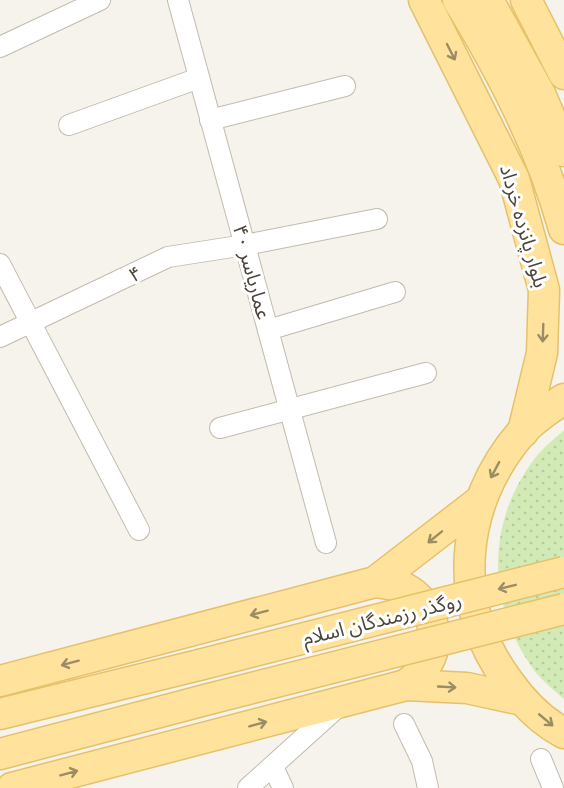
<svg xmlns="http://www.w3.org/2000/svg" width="564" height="788" viewBox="0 0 564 788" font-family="'Exo 2','Noto Sans Arabic',sans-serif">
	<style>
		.grass { fill: url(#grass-dots) }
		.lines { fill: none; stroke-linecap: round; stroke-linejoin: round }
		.street-casing { stroke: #c2bbae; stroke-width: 22 }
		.primary-casing { stroke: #e6c16a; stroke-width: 33 }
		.street { stroke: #fff; stroke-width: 20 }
		.primary { stroke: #ffe39c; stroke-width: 30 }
		.primary-bridge-casing { stroke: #e6c16a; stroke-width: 33; stroke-linecap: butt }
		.primary-bridge { stroke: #ffe39c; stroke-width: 30 }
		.oneway { stroke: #9c8c66 }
		.labels { text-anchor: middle; stroke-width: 6; stroke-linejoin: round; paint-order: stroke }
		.street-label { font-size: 20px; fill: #4b4439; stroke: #fff }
	</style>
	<defs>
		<pattern id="grass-dots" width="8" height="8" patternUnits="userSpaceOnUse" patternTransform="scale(1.5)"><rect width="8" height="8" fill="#d2eab5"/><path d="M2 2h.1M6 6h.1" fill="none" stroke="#b6ca9c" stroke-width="1.8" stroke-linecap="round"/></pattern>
	</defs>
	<rect width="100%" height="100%" fill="#f6f3ec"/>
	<path class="grass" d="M564,430v269c-9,-8 -19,-16 -27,-25 -50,-65 -53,-149 -2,-216 8,-10 19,-19 29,-28z"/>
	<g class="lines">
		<defs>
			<g id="street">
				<polyline points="178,0 326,543"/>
				<polyline points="0,47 100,0"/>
				<polyline points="210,120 345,86"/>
				<polyline points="69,125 199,78"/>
				<polyline points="0,264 139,530"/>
				<polyline points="268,330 395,292"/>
				<polyline points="0,337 168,257 245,245 377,219"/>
				<polyline points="220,428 426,373"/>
				<polyline points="404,724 422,761 428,788"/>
				<polyline points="541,759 553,788"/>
				<polyline points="273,767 283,788"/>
				<polyline points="248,788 340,705"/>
			</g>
			<g id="primary">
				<polyline points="424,0 514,179 544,290 542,353 523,432"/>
				<path d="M458,0c44,72 83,147 106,229"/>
				<polyline points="488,0 541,96 564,151"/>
				<polyline points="526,0 564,74"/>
				<path d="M564,399c-15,10 -31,20 -43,34 -61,71 -71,171 -13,248 14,20 33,40 56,52"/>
				<path d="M375,582c11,1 21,2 31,7 25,13 36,48 22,73 -5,9 -13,16 -22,23"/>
				<polyline points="0,681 375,582 480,501"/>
				<polyline points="0,714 199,665"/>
				<polyline points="0,754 209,699"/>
				<polyline points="12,788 406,685 467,688 522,700"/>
			</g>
		</defs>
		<use href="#street" class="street-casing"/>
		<use href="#primary" class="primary-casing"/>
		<use href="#street" class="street"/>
		<use href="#primary" class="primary"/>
		<defs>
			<g id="primary-bridge">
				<polyline points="199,665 564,572"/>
				<polyline points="209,699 564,609"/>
			</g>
		</defs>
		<use href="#primary-bridge" class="primary-bridge-casing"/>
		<use href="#primary-bridge" class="primary-bridge"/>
	</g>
	<defs><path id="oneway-shaft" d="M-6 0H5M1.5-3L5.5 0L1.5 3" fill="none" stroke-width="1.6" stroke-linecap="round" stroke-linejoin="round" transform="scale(1.5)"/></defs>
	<g class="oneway">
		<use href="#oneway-shaft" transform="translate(451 52) rotate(63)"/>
		<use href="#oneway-shaft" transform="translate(543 333) rotate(92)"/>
		<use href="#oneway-shaft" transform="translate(495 470) rotate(118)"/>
		<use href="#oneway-shaft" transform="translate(435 537) rotate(141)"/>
		<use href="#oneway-shaft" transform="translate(507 587) rotate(166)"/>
		<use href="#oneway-shaft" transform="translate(259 613) rotate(165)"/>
		<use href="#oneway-shaft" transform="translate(70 663) rotate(165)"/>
		<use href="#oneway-shaft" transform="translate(447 687) rotate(3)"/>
		<use href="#oneway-shaft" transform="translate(546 720) rotate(40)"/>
		<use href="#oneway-shaft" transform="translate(258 724) rotate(-15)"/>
		<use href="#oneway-shaft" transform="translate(69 773) rotate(-15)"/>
	</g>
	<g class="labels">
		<g class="street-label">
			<text transform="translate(524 226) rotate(74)" y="7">بلوار پانزده خرداد</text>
			<text transform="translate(252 272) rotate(75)" y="7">عماریاسر ۴۰</text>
			<text transform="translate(135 274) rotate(-26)" y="7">۴</text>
			<text transform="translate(382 619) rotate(-14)" y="7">روگذر رزمندگان اسلام</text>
		</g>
	</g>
</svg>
